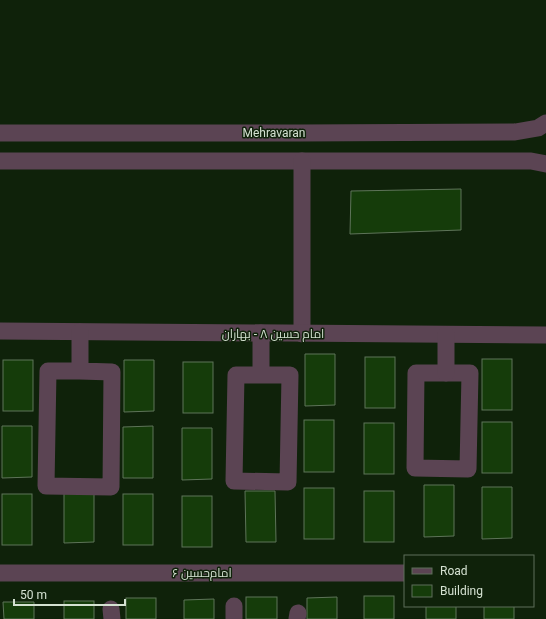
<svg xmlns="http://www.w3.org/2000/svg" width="546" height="619" viewBox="0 0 546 619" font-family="Roboto,Cairo,sans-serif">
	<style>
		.building { fill: #153c0a; stroke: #5e7459 }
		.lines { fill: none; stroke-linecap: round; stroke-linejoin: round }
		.minor { stroke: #5b4453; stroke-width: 17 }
		.labels { text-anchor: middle; stroke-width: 3; stroke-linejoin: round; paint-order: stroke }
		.street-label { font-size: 12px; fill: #d4e1d1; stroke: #0f220a }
	</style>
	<rect width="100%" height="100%" fill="#0f220a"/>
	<g class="building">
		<polygon points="461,189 461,230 350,234 351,191"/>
		<polygon points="305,354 335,354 335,405 305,406"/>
		<rect x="365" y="357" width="30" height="51"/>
		<rect x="482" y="359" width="30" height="51"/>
		<rect x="3" y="360" width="30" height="51"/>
		<polygon points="124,360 154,360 154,411 124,412"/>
		<rect x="183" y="362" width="30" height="51"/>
		<rect x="304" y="420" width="30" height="52"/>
		<rect x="482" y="422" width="30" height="51"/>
		<rect x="364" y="423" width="30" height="51"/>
		<polygon points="2,426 32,426 32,477 2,478"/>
		<polygon points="153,426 153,478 123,478 123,427"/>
		<polygon points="182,428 212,428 212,479 182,480"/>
		<polygon points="424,485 454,485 454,536 424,537"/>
		<polygon points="482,487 512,487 512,538 482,539"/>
		<rect x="304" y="488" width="30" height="51"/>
		<polygon points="64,491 94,491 94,542 64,543"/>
		<polygon points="245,491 275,491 276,542 246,542"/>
		<rect x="364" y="491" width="30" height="51"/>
		<rect x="2" y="494" width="30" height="51"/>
		<rect x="123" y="494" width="30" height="51"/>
		<rect x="182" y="496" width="30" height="51"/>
		<rect x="364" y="596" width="30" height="23"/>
		<rect x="246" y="597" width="31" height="22"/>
		<polygon points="337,597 337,619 307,619 307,598"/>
		<rect x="126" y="598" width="30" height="21"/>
		<polygon points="214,599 214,619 184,619 184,600"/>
		<rect x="64" y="601" width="30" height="18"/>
		<polygon points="3,602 34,602 34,619 4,619"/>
		<rect x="426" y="606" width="30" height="13"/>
		<rect x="484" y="606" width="30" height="13"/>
	</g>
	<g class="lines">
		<g class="minor">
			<polyline points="0,133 299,133 515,132 538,128 546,123"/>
			<polyline points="0,161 531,161 546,164"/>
			<polyline points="302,161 302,334"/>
			<polyline points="0,331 546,335"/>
			<polyline points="261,333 261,375 236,375 234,481 288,482 290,375 261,375"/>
			<polyline points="80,371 112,372 111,487 46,486 48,371 80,371 80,332"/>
			<polygon points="416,373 470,373 468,469 415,468"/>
			<polyline points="446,373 446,335"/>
			<polyline points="0,573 405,573"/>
			<polyline points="111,609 112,619"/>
			<polyline points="234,619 234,606"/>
			<polyline points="297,619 298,613"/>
		</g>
	</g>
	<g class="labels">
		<g class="street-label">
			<text x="274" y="137">Mehravaran</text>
			<text x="273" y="338">امام حسین ۸ - بهاران</text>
			<text x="202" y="577">امام‌حسین ۶</text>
		</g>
	</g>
	<rect x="404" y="555" width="130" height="52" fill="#0f220a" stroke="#5e6e5a"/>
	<rect x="412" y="568" width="20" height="6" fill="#5b4453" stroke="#5e6e5a"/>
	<text x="440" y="575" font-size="12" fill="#d4e1d1">Road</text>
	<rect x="412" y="585" width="20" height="12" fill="#153c0a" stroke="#5e6e5a"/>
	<text x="440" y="595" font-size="12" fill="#d4e1d1">Building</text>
	<path d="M14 599v6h111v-6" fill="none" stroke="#d4e1d1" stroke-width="2"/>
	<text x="20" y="599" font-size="12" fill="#d4e1d1" stroke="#0f220a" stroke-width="3" paint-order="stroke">50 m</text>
</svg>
